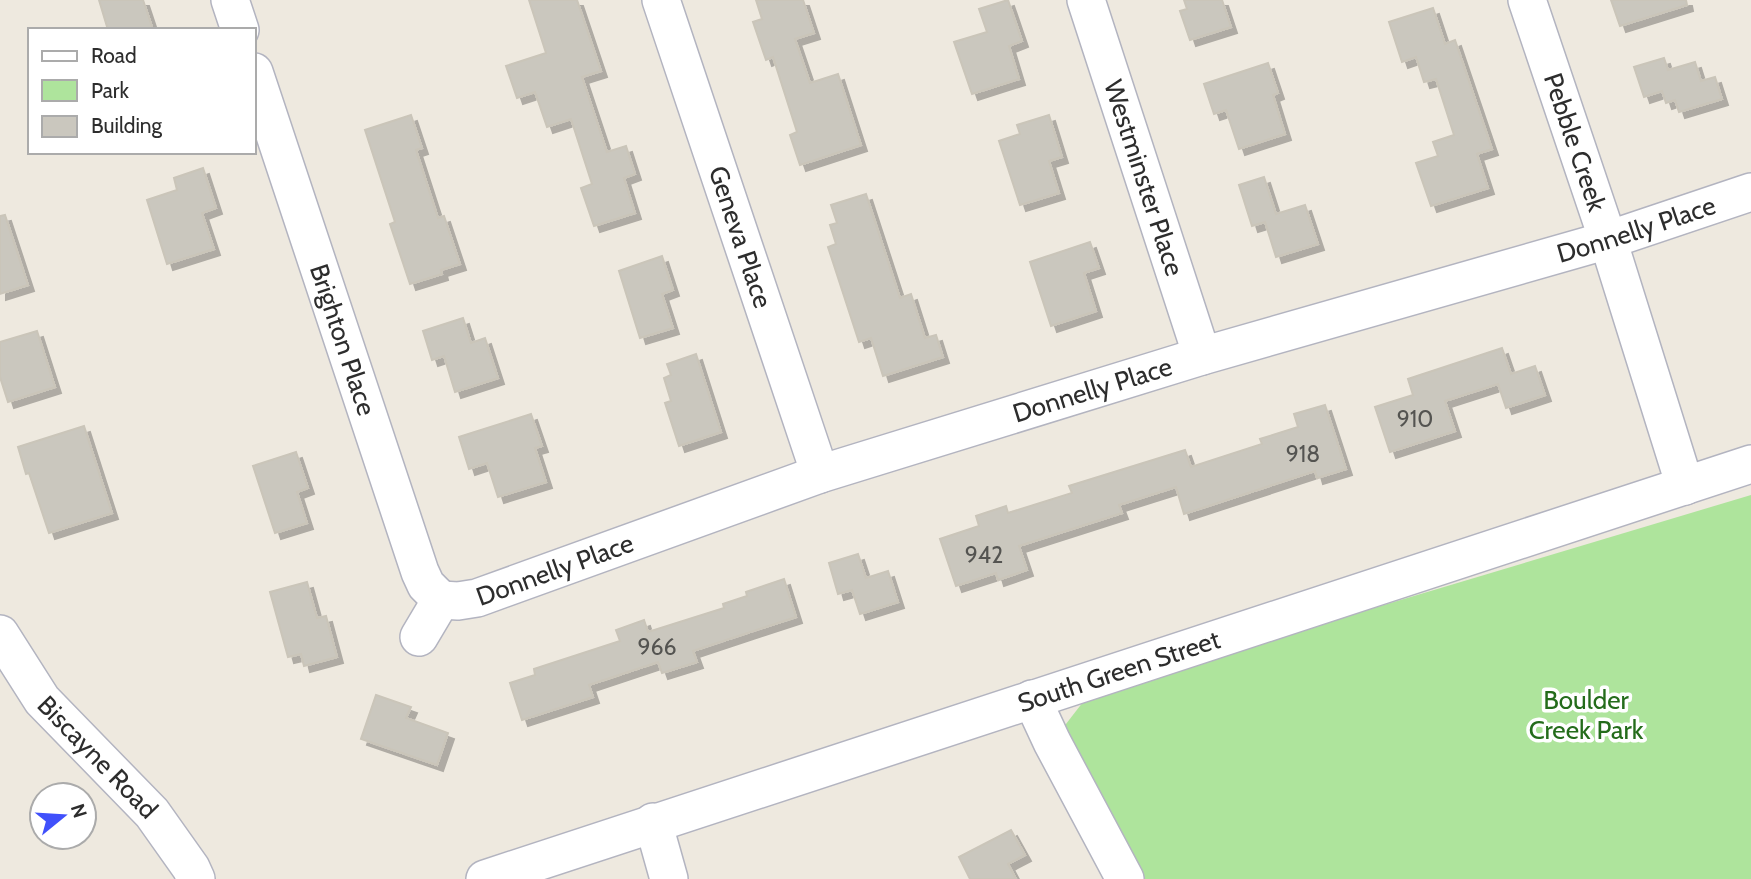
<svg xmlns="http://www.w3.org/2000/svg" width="1751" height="879" viewBox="0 0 1751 879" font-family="Cabin,sans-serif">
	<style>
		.green { fill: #aee49c }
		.building { fill: #cac7be; stroke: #cac5b9; stroke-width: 2; filter: url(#shadow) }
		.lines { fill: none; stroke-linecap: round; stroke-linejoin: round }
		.minor-casing { stroke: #b3b4c0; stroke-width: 40 }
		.minor { stroke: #fff; stroke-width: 37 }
		.labels { text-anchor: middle; stroke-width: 7; stroke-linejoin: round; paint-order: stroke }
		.number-label { font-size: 23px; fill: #545451 }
		.street-label { font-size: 26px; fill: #2d2d2d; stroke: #fff }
		.park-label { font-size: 26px; fill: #246c1b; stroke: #fff }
	</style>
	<defs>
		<filter id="shadow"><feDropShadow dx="6" dy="6" stdDeviation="0" flood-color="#0004"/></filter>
	</defs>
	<rect width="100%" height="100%" fill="#eee9df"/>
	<polygon class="green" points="1751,495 1751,879 1125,879 1052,742 1090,693"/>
	<g class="building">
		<polygon points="99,0 143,0 153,30 108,30"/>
		<polygon points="529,0 577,0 601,71 582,77 607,152 626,146 635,174 624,178 635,213 594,226 581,188 592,184 571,119 547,127 535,92 517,98 506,66 546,53"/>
		<polygon points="756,0 803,0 814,33 795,39 810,83 838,74 861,145 800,165 790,135 797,132 773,57 766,60 753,22 762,19"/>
		<polygon points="1008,0 1022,41 1009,46 1019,79 972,94 954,42 987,32 979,9"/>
		<polygon points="1184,0 1222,0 1231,27 1190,40 1180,11 1187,9"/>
		<polygon points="1611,0 1686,0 1687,5 1620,26"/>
		<polygon points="1433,8 1445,44 1455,40 1492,149 1477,154 1488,188 1431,206 1416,163 1438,156 1433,142 1454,135 1436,79 1424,82 1416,57 1402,62 1389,22"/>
		<polygon points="1664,58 1668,70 1695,62 1701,81 1715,77 1722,99 1679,112 1675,100 1666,103 1662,91 1644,97 1634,67"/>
		<polygon points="1268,63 1278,93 1273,95 1285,134 1239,149 1226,110 1214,114 1204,84"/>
		<polygon points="411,115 422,148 416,150 438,218 444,216 460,264 441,270 442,274 410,284 390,224 395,222 365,130"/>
		<polygon points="1049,115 1062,157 1049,161 1059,193 1020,205 999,141 1020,134 1017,125"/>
		<polygon points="203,168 216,208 202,213 214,249 167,264 147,200 177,190 174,178"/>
		<polygon points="1264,177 1276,214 1305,205 1318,244 1276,257 1265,222 1252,226 1239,185"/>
		<polygon points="866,194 900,298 911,294 925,338 936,335 943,357 883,376 871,338 859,342 828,247 836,244 830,225 837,223 831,205"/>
		<polygon points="5,215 28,285 0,294 0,216"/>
		<polygon points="1090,242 1099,268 1084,273 1096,311 1051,326 1030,262"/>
		<polygon points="662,256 673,290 662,294 673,328 640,338 619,271"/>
		<polygon points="463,318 471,343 485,338 498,378 455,392 444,356 432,360 423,331"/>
		<polygon points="37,331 55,387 8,402 0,377 0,342"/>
		<polygon points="1502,348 1511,374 1535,366 1545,395 1506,408 1498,384 1445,401 1455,431 1390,452 1375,407 1413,395 1408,379"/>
		<polygon points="696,354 721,432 679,446 665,403 671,401 664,378 671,375 667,364"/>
		<polygon points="1325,405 1346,469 1317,478 1315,471 1184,514 1176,487 1119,505 1122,513 1019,546 1027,570 998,580 996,573 956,586 940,539 979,526 976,516 1006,506 1008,513 1072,493 1069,486 1185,450 1191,467 1262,444 1260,439 1298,427 1294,414"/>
		<polygon points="531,414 542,446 535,448 546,482 498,497 487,463 469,469 459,437"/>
		<polygon points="84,426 112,513 49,533 29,473 26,474 18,447"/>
		<polygon points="296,452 308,488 297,492 307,523 275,533 253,466"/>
		<polygon points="858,554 866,578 888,571 898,602 860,614 852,590 838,594 829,563"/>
		<polygon points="784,579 796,617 693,651 697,662 662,673 658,662 589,685 593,697 522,720 510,683 535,675 534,669 620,641 616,630 644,620 648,632 724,608 723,604 747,596 746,592"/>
		<polygon points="307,582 317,618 326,616 337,657 304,666 301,654 288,657 270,592"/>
		<polygon points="376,695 411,707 406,718 448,733 437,765 361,739"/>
		<polygon points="1011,830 1025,855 1008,864 1016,879 970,879 959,857"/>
	</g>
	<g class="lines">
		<defs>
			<g id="minor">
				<polyline points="230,0 240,30"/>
				<path id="s1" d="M661,0l159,474"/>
				<path id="s2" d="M1086,0l116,356"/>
				<path id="s3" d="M1527,0l81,240 77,246"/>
				<path id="s4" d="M254,72l166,500 6,13 15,15"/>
				<path id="s5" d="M441,600l17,1 19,-3 343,-124 382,-118 406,-116 143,-48"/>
				<path id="s6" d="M0,634l42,66 110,113 39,55 5,11"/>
				<polyline points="419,637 441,600"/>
				<polyline points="1032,699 1052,742 1125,879"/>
				<polyline points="653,822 669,879"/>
				<path id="s7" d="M485,879l1266,-415"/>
			</g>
		</defs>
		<use href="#minor" class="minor-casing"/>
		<use href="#minor" class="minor"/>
	</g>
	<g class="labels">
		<g class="number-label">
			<text x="1415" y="427">910</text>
			<text x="1303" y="462">918</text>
			<text x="984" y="563">942</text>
			<text x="657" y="655">966</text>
		</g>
		<g class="street-label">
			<text dy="9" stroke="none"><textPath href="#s3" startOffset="150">Pebble Creek</textPath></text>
			<text dy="9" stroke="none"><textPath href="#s2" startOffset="187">Westminster Place</textPath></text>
			<text dy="9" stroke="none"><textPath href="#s5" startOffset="1253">Donnelly Place</textPath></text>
			<text dy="9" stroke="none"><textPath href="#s1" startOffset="250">Geneva Place</textPath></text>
			<text dy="9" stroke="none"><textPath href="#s4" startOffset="282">Brighton Place</textPath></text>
			<text dy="9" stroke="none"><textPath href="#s5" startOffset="686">Donnelly Place</textPath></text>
			<text dy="9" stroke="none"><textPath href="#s5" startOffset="119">Donnelly Place</textPath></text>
			<text dy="9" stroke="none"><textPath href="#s7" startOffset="667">South Green Street</textPath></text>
			<text dy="9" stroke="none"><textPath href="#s6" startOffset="158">Biscayne Road</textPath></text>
		</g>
		<g class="park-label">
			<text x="1586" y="709">Boulder<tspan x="1586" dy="30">Creek Park</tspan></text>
		</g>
	</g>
	<rect x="28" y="28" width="228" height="126" fill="#ffffff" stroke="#ababab" stroke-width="2"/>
	<rect x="42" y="51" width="35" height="10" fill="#ffffff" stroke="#ababab" stroke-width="2"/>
	<text x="91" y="63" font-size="21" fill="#2d2d2d">Road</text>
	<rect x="42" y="80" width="35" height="21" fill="#aee49c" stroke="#ababab" stroke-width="2"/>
	<text x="91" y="98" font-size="21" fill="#2d2d2d">Park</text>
	<rect x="42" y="116" width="35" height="21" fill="#cac7be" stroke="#ababab" stroke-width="2"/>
	<text x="91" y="133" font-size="21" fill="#2d2d2d">Building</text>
	<g transform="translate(63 816) rotate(72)"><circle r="33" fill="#ffffff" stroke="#ababab" stroke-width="2"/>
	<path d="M0-5L12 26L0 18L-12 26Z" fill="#4050fb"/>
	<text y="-10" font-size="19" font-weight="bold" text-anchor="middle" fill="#2d2d2d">N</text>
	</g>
</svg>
